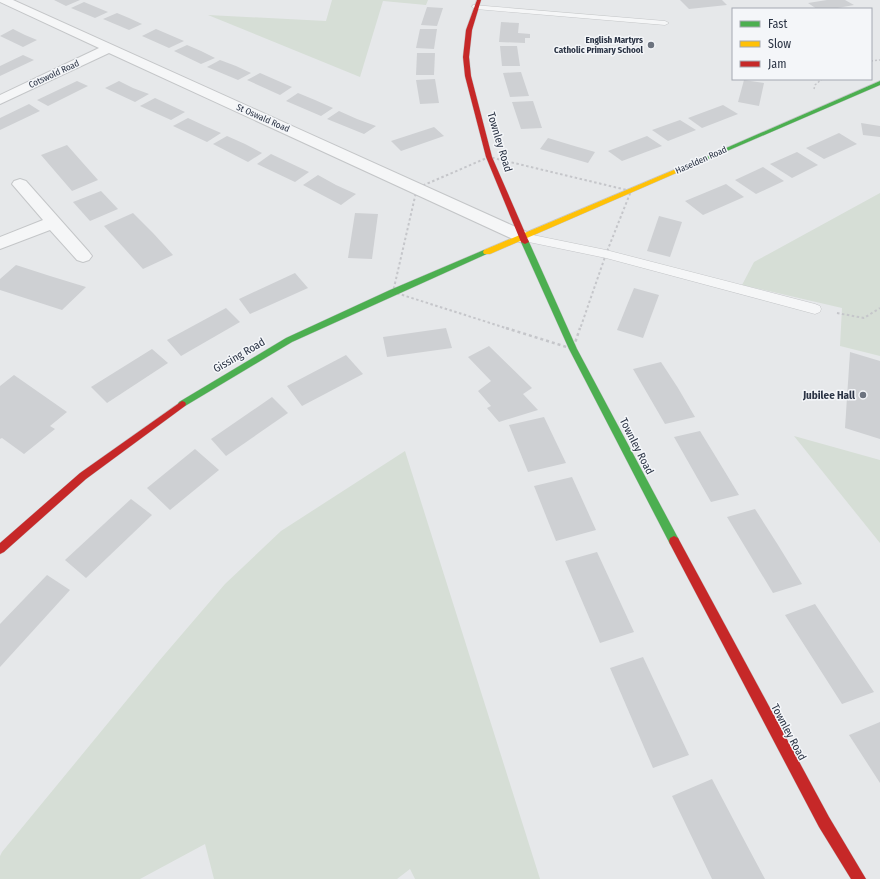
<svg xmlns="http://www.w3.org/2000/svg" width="880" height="879" viewBox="0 0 880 879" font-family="'Fira Sans Condensed',sans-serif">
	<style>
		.green { fill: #d6ded6 }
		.building { fill: #ced0d3 }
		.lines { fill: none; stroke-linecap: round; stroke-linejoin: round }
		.lane-casing { stroke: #c4c6c8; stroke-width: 1 }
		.street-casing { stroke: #c4c6c8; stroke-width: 2 }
		.fast-casing { stroke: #c4c6c8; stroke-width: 1 }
		.slow-casing { stroke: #c4c6c8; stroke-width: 1 }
		.jam-casing { stroke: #c4c6c8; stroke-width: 1 }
		.path-far2 { stroke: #c5c6ca; stroke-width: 1.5; stroke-dasharray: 2 2; stroke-linecap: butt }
		.path-far1 { stroke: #c5c6ca; stroke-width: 2; stroke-dasharray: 2.5 2.5; stroke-linecap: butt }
		.path { stroke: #c5c6ca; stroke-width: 2.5; stroke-dasharray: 3 3; stroke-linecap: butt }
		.lane { fill: #f5f6f7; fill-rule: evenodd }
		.street { fill: #f5f6f7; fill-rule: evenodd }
		.fast { fill: #4caf50; fill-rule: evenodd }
		.slow { fill: #ffc107; fill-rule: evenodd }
		.jam { fill: #c62828; fill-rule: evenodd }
		.poi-dot { fill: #6c737f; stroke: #f4f6f9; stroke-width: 1.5 }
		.labels { text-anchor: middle; stroke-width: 3; stroke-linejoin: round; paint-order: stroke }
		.far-poi-label { font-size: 9px; font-weight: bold; fill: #2b3445; stroke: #f4f6f9; text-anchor: end }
		.far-street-label { font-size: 9px; fill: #2b3445; stroke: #f4f6f9 }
		.street-label { font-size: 11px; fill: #2b3445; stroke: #f4f6f9 }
		.poi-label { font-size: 11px; font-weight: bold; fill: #2b3445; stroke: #f4f6f9; text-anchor: end }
	</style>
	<rect width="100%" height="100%" fill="#e6e8ea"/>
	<g class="green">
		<polygon points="332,0 428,0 426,5 383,1 360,77 208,15 326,21"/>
		<polygon points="880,193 880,356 840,346 842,308 742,285 754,262"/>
		<polygon points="794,436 880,460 880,543"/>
		<polygon points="405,451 540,879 415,879 410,869 397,879 214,879 205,844 140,879 0,879 0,856 2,852 159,661 225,584 281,531"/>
	</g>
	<g class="building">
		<polygon points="54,0 80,0 66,6"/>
		<polygon points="680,0 722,0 727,5 689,9"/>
		<polygon points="827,0 845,0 854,5 832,9 817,9 808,3"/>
		<polygon points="84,2 108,12 95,18 71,8"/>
		<polygon points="427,7 443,8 437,26 421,25"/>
		<polygon points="117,13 129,18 142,24 129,30 103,19"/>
		<polygon points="501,22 519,23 518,33 530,34 530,38 525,38 525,43 499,42"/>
		<polygon points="13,29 25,35 37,40 23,47 0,36"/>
		<polygon points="156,29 184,41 169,48 142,36"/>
		<polygon points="420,29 437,29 434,49 416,48"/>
		<polygon points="187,45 201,51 215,58 201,64 174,51"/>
		<polygon points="500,46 517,46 520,66 502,66"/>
		<polygon points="417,53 435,53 434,75 416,75"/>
		<polygon points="23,55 34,60 0,76 0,66"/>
		<polygon points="220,60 236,66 251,73 238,80 207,67"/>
		<polygon points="521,72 529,96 510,97 503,73"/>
		<polygon points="260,73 292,87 280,95 247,80"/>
		<polygon points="435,79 439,103 420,104 416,80"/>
		<polygon points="744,80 764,83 759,106 738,102"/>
		<polygon points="77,81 88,86 48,106 37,100"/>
		<polygon points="119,81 133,88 149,94 135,102 105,88"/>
		<polygon points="298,93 315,100 333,108 321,116 286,101"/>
		<polygon points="155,98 185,112 171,120 140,106"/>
		<polygon points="533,101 542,128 521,129 512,102"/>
		<polygon points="29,104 40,111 0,130 0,118"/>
		<polygon points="723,105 738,114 702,128 688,118"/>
		<polygon points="339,111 357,119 376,126 364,134 327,119"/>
		<polygon points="188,118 205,126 221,133 207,142 173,126"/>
		<polygon points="680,120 696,130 668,141 652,130"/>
		<polygon points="861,123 880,126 880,137 863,135"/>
		<polygon points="434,127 444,136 401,151 391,141"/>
		<polygon points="839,133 857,144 824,159 806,148"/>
		<polygon points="227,136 245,144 262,153 248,162 213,144"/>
		<polygon points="647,136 662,146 622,161 608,151"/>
		<polygon points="548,138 571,145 595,152 588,163 540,149"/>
		<polygon points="67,145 82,162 98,180 72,191 41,155"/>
		<polygon points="797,152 818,165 792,178 770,164"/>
		<polygon points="271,154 309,172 295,182 257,164"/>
		<polygon points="763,167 784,181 756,194 735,180"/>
		<polygon points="318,175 336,185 356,194 341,205 303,185"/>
		<polygon points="726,184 744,197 703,215 685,201"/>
		<polygon points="101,191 118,209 90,221 73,202"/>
		<polygon points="133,213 153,233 173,255 143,269 104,226"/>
		<polygon points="355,213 378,214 372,259 348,258"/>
		<polygon points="659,216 682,222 670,257 647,251"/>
		<polygon points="16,265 50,276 86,287 62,310 0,290 0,279"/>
		<polygon points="295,273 308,288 250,314 239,299"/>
		<polygon points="634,288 659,295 643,338 617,330"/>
		<polygon points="226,308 240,322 181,356 167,340"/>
		<polygon points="446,328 452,348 387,357 383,337"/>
		<polygon points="489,346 532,388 523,394 538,410 499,422 487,408 491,406 478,391 491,381 468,357"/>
		<polygon points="152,349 168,363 107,403 91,387"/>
		<polygon points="850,352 880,361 880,439 845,428"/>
		<polygon points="346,355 363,374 302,406 287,386"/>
		<polygon points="661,362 678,388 695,417 665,424 633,369"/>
		<polygon points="14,375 67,412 50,426 55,429 24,454 2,438 0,439 0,386"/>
		<polygon points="272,397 288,413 226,456 211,439"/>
		<polygon points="544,417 566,463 528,472 509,425"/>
		<polygon points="700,431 719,462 739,495 711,502 674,437"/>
		<polygon points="195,449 219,470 170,510 147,488"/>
		<polygon points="572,477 596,530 556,541 534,486"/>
		<polygon points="131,499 152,515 86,578 65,560"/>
		<polygon points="755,509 778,545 802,584 773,593 727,517"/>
		<polygon points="597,552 634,632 600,643 565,561"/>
		<polygon points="47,575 70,590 0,667 0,624"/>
		<polygon points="815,604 843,646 874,692 842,704 785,615"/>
		<polygon points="643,657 689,755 653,768 610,668"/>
		<polygon points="880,722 880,783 849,735"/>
		<polygon points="712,779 742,836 765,879 712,879 672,796"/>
	</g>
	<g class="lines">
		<defs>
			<g id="lane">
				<polygon points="473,5 665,21 669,23 665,25 476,9 472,7"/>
				<polygon points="523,233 606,250 815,304 820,306 821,309 820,312 815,314 606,258 519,240 517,237 519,234"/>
			</g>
			<g id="street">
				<polygon points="0,0 13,0 529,233 532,237 529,241 523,243 517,241 109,53 0,104 0,95 99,48 0,2"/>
				<polygon points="20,179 26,181 89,252 92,256 89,260 83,262 77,260 50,230 0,249 0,237 43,220 12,184 14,181"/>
			</g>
			<g id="fast">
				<polygon points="880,81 880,85 690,167 685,166"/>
				<polygon points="522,240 528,240 529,242 577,349 678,538 679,541 678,544 674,546 670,544 569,349 521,242"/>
				<polygon points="484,250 490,250 491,252 292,342 185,406 179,406 178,404 179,402 286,338 390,290"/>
			</g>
			<polygon id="slow" points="688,164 690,165 690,167 490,254 484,254 483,252 484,250"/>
			<g id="jam">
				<polygon points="477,0 481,0 472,30 469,57 471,76 492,157 529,242 525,244 521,242 486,157 465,76 463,57 466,30"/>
				<polygon points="182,401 185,402 186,404 185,406 86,479 4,552 0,554 0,543 80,473"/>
				<polygon points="674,536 678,538 829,817 866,879 851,879 819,827 670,544 669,541 670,538"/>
			</g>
		</defs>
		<use href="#lane" class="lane-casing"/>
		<use href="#street" class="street-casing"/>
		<use href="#fast" class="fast-casing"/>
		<use href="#slow" class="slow-casing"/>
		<use href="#jam" class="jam-casing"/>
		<g class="path-far2">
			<polyline points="871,61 880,60"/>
			<polyline points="814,89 815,85 822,79"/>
		</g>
		<g class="path-far1">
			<polyline points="837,313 864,318 880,308"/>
			<polyline points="509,329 393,292 417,188 489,157 631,191 606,254 580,329"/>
		</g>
		<polyline class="path" points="506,328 573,349 580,328"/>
		<use href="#lane" class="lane"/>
		<use href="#street" class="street"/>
		<use href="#fast" class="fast"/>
		<use href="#slow" class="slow"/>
		<use href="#jam" class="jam"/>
	</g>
	<g class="poi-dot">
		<circle cx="651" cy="45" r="4"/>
		<circle cx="863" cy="395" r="4"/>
	</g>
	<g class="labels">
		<g class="far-poi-label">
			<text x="643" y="43">English Martyrs<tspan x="643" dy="10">Catholic Primary School</tspan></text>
		</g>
		<g class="far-street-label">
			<text transform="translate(54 74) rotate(-25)" y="3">Cotswold Road</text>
			<text transform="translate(263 118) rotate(24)" y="3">St Oswald Road</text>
			<text transform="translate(701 160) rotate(-24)" y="3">Haselden Road</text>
		</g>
		<g class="street-label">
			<text transform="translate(500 142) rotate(73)" y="4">Townley Road</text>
			<text transform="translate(239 355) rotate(-30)" y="4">Gissing Road</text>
			<text transform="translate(637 446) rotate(63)" y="4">Townley Road</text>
			<text transform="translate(789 732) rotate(62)" y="4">Townley Road</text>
		</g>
		<g class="poi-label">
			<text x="855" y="399">Jubilee Hall</text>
		</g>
	</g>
	<rect x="732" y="8" width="140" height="72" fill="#f4f6f9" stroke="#a4a8b1"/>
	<rect x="740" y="21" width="20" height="6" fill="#4caf50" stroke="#a4a8b1"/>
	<text x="768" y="28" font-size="12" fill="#2b3445">Fast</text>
	<rect x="740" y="41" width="20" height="6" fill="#ffc107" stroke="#a4a8b1"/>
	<text x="768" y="48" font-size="12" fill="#2b3445">Slow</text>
	<rect x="740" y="61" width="20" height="6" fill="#c62828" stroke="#a4a8b1"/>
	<text x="768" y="68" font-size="12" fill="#2b3445">Jam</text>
</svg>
